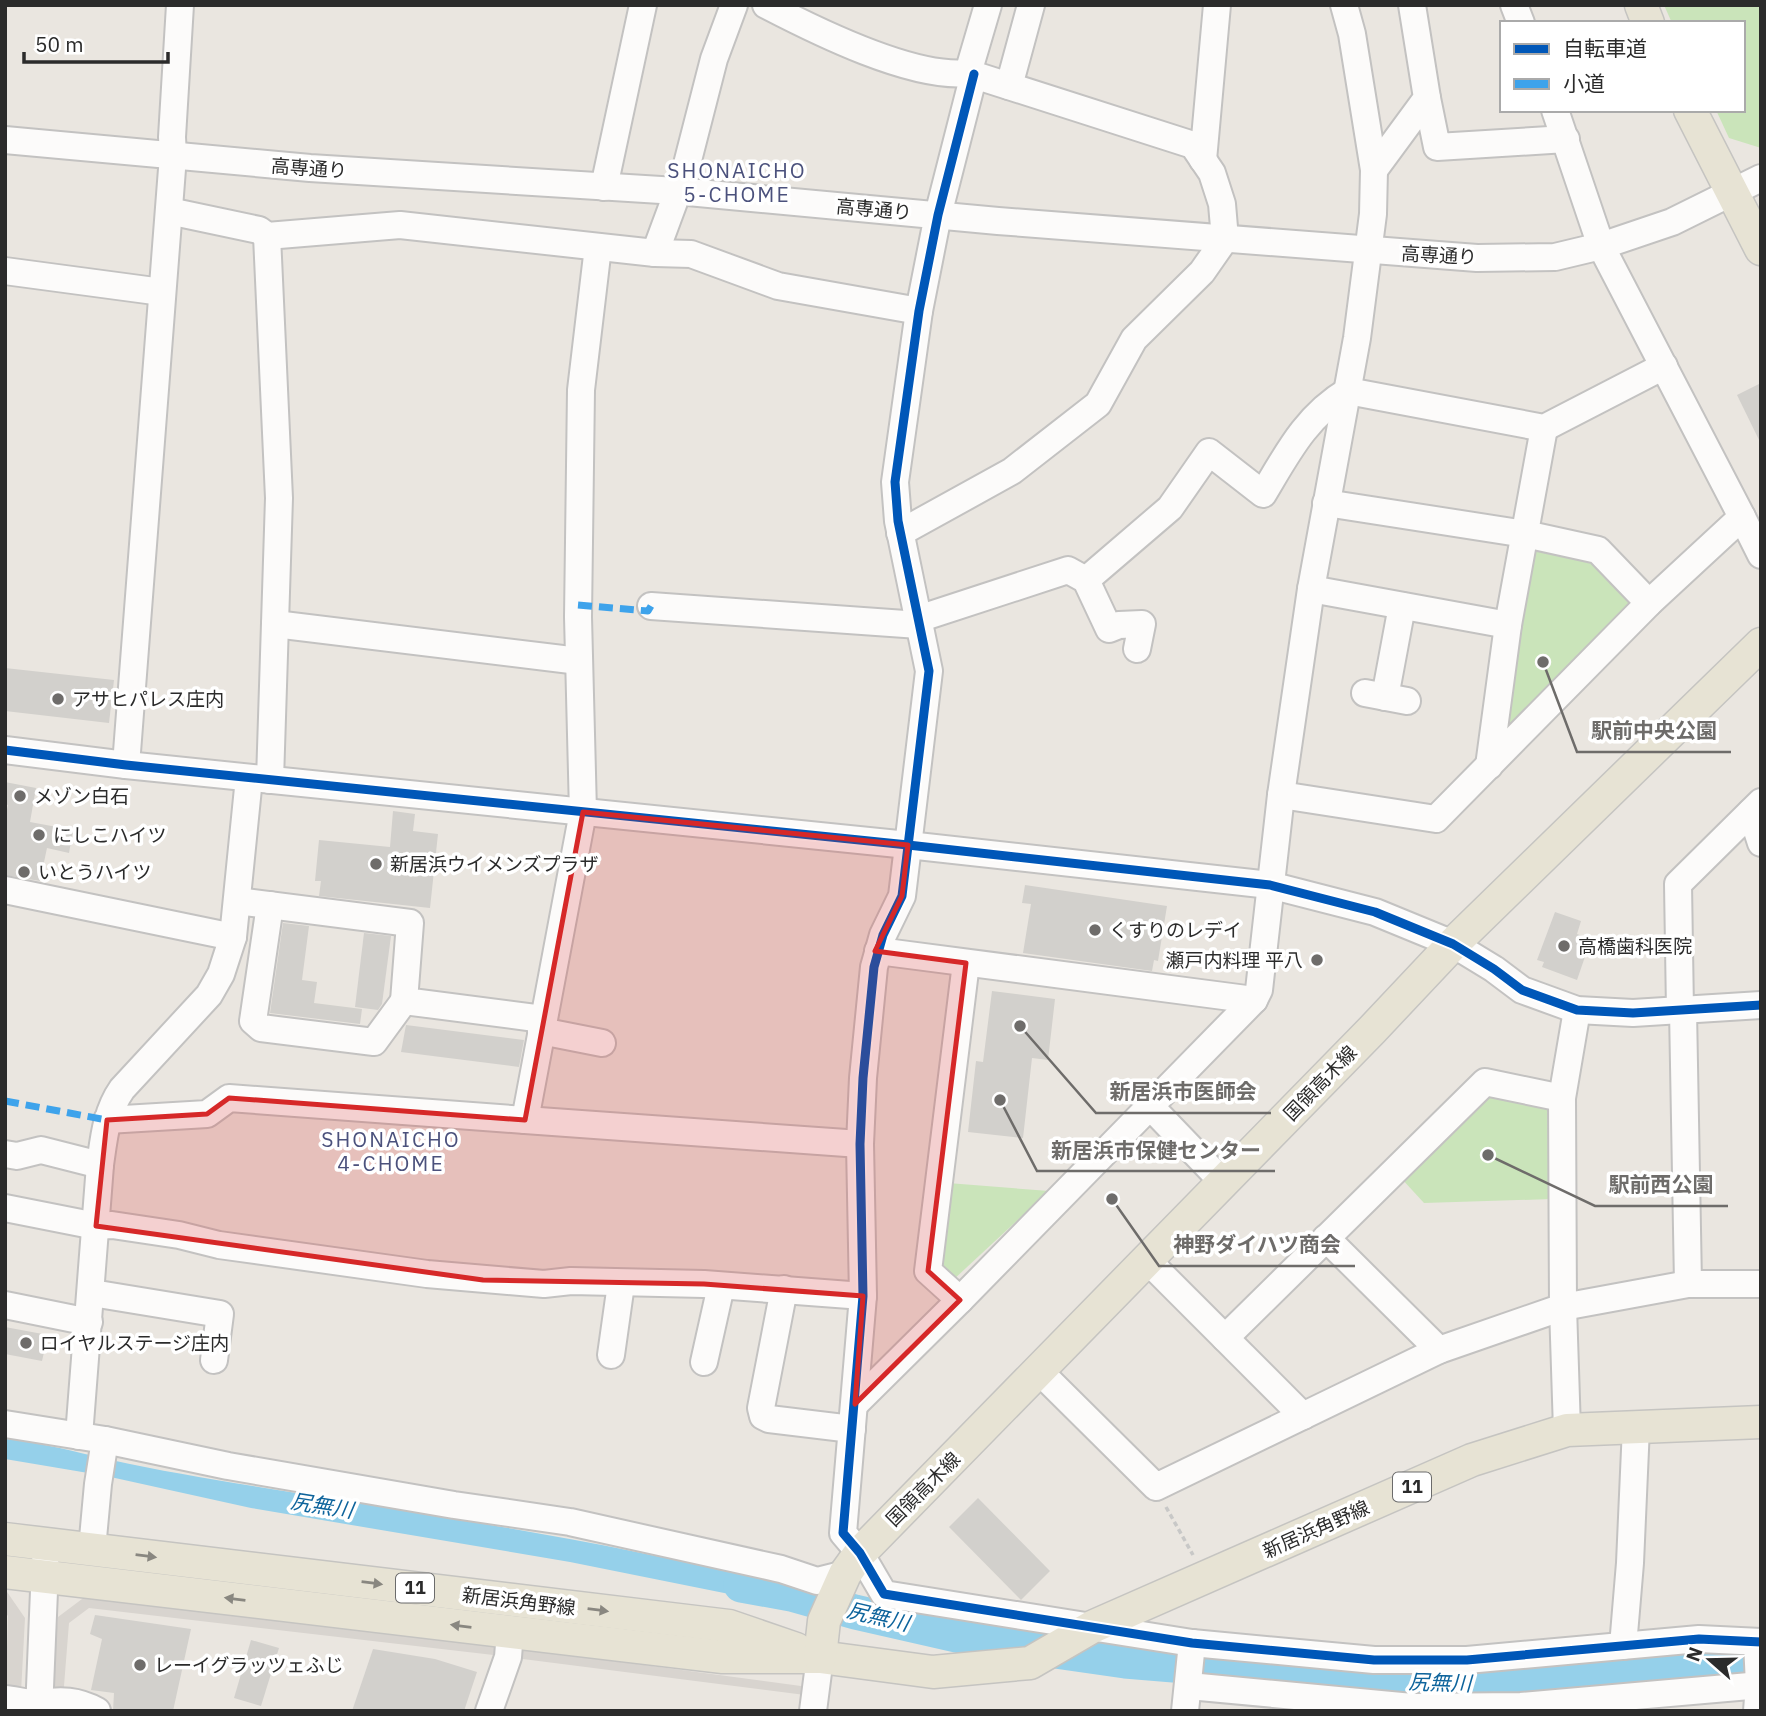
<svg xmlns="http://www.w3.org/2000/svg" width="1766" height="1716" viewBox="0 0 1766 1716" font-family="'IBM Plex Sans','Noto Sans JP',sans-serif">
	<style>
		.green { fill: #cae4ba }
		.plaza { fill: #d8d4cf }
		.water { fill: #95d0ea }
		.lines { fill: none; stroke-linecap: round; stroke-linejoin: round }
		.river { stroke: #95d0ea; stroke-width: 35 }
		.building { fill: #d2d0cc }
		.minor-casing { stroke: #c3c2c1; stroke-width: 30 }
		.major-casing { stroke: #c5c4c1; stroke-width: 35 }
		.path { stroke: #c8c8c7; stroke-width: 3.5; stroke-dasharray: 5 3.5; stroke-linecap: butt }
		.minor { stroke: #fcfbfa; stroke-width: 26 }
		.major { stroke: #e7e3d4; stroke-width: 32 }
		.quiet { stroke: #3ea3eb; stroke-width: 7; stroke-dasharray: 14 7; stroke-linecap: butt }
		.cycleway-casing { stroke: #fff; stroke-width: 13 }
		.cycleway { stroke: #0057b8; stroke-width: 9 }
		.oneway { fill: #898780 }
		.marked { fill: #d62828; fill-opacity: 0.2; stroke: #d62828; stroke-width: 5; stroke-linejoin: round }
		.poi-dot { fill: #6e6c6a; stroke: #fff; stroke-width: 2.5 }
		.labels { text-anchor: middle; stroke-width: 7; stroke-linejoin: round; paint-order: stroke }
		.shield { fill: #fff; stroke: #6b6b6b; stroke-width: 2 }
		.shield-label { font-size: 18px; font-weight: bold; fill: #2b2b2b }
		.street-label { font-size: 19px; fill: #2b2b2b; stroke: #fff }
		.poi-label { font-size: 19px; fill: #2b2b2b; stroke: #fff; text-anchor: start }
		.neighbourhood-label { font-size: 21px; letter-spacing: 2px; fill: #4b517c; stroke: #fff }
		.water-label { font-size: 21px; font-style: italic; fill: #0e649c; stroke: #fff }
		.leader { fill: none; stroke: #6e6c6a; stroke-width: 2.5 }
		.callout-dot { fill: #6e6c6a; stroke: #fff; stroke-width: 2.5 }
		.callout-label { font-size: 21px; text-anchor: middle; font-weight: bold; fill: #6e6c6a; stroke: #fff; stroke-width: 7; stroke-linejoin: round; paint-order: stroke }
	</style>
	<rect width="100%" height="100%" fill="#eae6e0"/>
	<g class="green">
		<polygon points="1664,5 1761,5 1761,148 1729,138 1716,110 1743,110 1743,23 1672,23"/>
		<polygon points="1540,549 1592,561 1631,596 1631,604 1511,725 1502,720 1531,554"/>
		<polygon points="1481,1095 1545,1104 1552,1112 1552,1199 1424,1203 1401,1178"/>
		<polygon points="948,1183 1049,1191 952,1281 937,1272"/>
	</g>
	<g class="plaza">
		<polygon points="5,1589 25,1618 20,1711 5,1711 8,1616 5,1612"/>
		<polygon points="86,1596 490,1645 499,1650 502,1656 89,1608 69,1623 62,1711 49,1711 58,1617"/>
		<polygon points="524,1649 801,1686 805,1695 515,1658 516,1653"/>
	</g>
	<path class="water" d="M5,1439c31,3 59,10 89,17 46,11 93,19 140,27 189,31 378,58 563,105l-19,14 -24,-3 -184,-37 -319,-54 -145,-32 -101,-17z"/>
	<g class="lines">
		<polyline class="river" points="741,1585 791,1594 855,1612 978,1640 1125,1661 1365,1681 1503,1685 1635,1674 1761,1668"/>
	</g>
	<g class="building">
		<polygon points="1761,383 1761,444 1737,395"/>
		<polygon points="5,668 114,680 109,723 5,711"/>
		<polygon points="5,782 36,788 30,822 73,830 69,853 47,848 40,881 5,875 5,818 8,805 5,804"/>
		<polygon points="393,811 415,814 413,831 438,834 430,908 319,896 321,881 315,881 319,840 390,847"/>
		<polygon points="1025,885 1167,906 1158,961 1154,960 1152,971 1023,953 1031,904 1022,903"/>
		<polygon points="1555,912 1581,921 1577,934 1585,937 1582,945 1588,948 1577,980 1542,967 1544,962 1537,960"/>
		<polygon points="283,923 309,926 302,980 317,982 314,1003 362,1009 360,1024 270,1013"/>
		<polygon points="364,933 391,936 382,1004 378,1010 355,1007"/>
		<polygon points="992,991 1055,999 1048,1060 1032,1058 1023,1138 968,1132 976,1061 983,1062"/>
		<polygon points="406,1025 524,1040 519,1067 401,1052"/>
		<polygon points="5,1327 48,1335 42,1361 5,1354"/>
		<polygon points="978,1498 1050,1571 1021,1600 949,1527"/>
		<polygon points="95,1615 191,1629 173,1711 113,1711 114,1693 91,1690 102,1639 90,1634"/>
		<polygon points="251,1640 279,1648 261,1706 234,1698"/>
		<polygon points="373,1649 435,1659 477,1672 464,1711 352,1711"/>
	</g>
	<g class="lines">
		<defs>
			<g id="minor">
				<path d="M766,5c50,26 146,74 202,68l225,72 19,28 10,31 3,35 -23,33 -68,67 -36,65 -86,67 -112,62"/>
				<polyline points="1514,5 1521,23"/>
				<polyline points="968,73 988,5"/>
				<polyline points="974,74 938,215 919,311 895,482 898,521 929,671 902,896 883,935 874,967 863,1078 860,1144 863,1296 843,1533 860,1553 884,1594 1192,1643 1374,1660 1467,1660 1699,1639 1761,1642"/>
				<polyline points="1009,86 1031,5"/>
				<polyline points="1427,98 1437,147 1566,139"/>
				<polyline points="5,140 310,168 677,191 998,221 1477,258 1555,257 1601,246 1672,222 1761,178"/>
				<polyline points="1203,160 1217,5"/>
				<polyline points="1374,170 1427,98 1412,5"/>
				<polyline points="604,187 643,5"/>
				<polyline points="169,211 259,230 267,236 400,225 655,253 685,172 714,59 734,5"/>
				<polyline points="267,236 279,498 270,780"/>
				<polyline points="655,253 691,254 778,286 919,311"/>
				<polyline points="5,271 162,292"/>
				<polyline points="1326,503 1525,534 1598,550 1649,603"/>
				<polyline points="1742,517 1761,555"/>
				<path d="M1086,580l84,-72 39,-56 54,42c24,-40 43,-78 85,-103l196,37 120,-62"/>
				<polyline points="1311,589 1508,625"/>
				<polyline points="651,606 919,625"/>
				<polyline points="918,619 1068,570 1086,580 1109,629 1119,625 1142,624 1137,649"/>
				<polyline points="275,624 579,661"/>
				<polyline points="1365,693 1407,701"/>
				<polyline points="1385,697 1402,606"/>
				<polyline points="5,750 126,765 908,845 1270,885 1375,912 1453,944 1494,969 1522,990 1577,1010 1633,1013 1761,1005"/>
				<polyline points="126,765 173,156 172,137 180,5"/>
				<polyline points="1489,766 1508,625 1544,428"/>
				<polyline points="1281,795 1436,819 1649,603 1742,517 1601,246 1555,110"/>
				<polyline points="1751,812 1761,843"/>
				<polyline points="5,890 233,937"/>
				<polyline points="237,901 410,923 404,1001 543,1019"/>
				<polyline points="270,905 253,1021 261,1028 374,1042 404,1001"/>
				<polyline points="878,951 1254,1000"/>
				<polyline points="1683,1010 1688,1284 1761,1284"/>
				<polyline points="1680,1011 1678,884 1761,802"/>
				<polyline points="541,1031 602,1043"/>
				<polyline points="1149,1105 1223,1182"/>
				<polyline points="107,1120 207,1114 229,1098 525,1120 583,812 578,617 581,390 598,247"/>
				<polyline points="525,1120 860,1144"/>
				<polyline points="5,1154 17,1156 41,1150 100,1165"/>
				<polyline points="5,1208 96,1226 112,1225 179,1235 219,1245 427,1274 544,1284 571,1281 704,1284 863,1296"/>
				<polyline points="1326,1238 1439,1350"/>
				<polyline points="1147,1260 1303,1416"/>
				<polyline points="784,1289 761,1408 763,1416 769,1419 852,1429"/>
				<polyline points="92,1293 220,1314 214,1360"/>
				<polyline points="960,1300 928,1271 966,963"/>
				<polyline points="5,1305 89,1322"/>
				<polyline points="1225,1338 1485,1082 1562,1098"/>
				<polyline points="611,1355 621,1284"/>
				<polyline points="704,1362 721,1286"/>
				<polyline points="1039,1371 1156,1487 1439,1350 1563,1307 1688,1284"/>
				<polyline points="855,1404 960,1300 1254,1000 1259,990 1281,795 1311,589 1357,338 1373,214 1374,170 1352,34 1344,5"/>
				<polyline points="5,1424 105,1440 228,1466 454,1505 570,1522 781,1569 817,1581 845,1574"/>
				<polyline points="1567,1430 1563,1307 1562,1098 1577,1010"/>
				<path d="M79,1436l21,-271c4,-28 6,-53 22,-76l87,-94 12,-21 12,-37 16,-159"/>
				<polyline points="92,1549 98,1484 105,1440"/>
				<polyline points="1623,1646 1630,1563 1636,1427"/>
				<polyline points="1189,1686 1412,1707 1521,1706 1761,1685"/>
				<path d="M5,1699c11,1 25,5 35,4 21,-3 37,-3 57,8"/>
				<polyline points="39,1711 46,1543"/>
				<polyline points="489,1711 508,1657 510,1632"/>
				<polyline points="813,1711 820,1657"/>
				<polyline points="1185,1711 1192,1643"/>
				<polyline points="1757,1711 1759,1685 1757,1642"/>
			</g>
			<g id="major">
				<polyline points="1641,5 1648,23"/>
				<polyline points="1690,110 1761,249"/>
				<polyline points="5,1539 729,1626 796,1649"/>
				<polyline points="5,1572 723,1657 820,1657 933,1672 1030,1663 1092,1627 1472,1460 1567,1430 1761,1422"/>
				<polyline points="820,1657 824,1621 845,1574 860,1553 1372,1030 1453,944 1761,644"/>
			</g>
		</defs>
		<use href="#minor" class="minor-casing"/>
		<use href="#major" class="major-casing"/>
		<polyline class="path" points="1166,1507 1193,1555"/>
		<use href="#minor" class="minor"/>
		<use href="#major" class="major"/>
		<g class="quiet">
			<polyline points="578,605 648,611 651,606"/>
			<polyline points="5,1101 107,1120"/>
		</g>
		<defs>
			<g id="cycleway">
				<polyline points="974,74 938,215 919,311 895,482 898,521 929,671 902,896 883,935 874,967 863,1078 860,1144 863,1296 843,1533 860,1553 884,1594 1192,1643 1374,1660 1467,1660 1699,1639 1761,1642"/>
				<polyline points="5,750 126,765 908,845 1270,885 1375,912 1453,944 1494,969 1522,990 1577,1010 1633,1013 1761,1005"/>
			</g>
		</defs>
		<use href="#cycleway" class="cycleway-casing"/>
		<use href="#cycleway" class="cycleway"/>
	</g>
	<defs><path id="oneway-solid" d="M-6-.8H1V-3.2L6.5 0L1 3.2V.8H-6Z" transform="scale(1.75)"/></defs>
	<g class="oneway">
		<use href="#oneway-solid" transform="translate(146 1556) rotate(7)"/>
		<use href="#oneway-solid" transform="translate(372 1583) rotate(7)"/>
		<use href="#oneway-solid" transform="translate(235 1599) rotate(-173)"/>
		<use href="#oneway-solid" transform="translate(598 1610) rotate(7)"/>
		<use href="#oneway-solid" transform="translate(461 1626) rotate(-173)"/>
	</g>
	<path class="marked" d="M583,812l325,33 -6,51 -27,55 91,12 -38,308 32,29 -105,104 8,-108 -159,-12 -221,-4 -387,-54 11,-106 100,-6 22,-16 296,22z"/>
	<g class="poi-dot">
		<circle cx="58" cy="699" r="7"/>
		<circle cx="20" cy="796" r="7"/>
		<circle cx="39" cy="835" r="7"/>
		<circle cx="376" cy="864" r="7"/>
		<circle cx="24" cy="872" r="7"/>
		<circle cx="1095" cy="930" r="7"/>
		<circle cx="1564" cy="946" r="7"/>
		<circle cx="1317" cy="960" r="7"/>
		<circle cx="26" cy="1343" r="7"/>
		<circle cx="140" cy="1665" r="7"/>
	</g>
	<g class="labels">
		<g class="shield">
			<rect x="1393" y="1472.5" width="38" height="29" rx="5"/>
			<rect x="396" y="1573.5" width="38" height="29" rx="5"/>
		</g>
		<g class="shield-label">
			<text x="1412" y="1493">11</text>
			<text x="415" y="1594">11</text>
		</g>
		<g class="street-label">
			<text transform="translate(309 168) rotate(4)" y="7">高専通り</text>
			<text transform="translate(874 209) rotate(5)" y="7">高専通り</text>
			<text transform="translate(1439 255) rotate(3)" y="7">高専通り</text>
			<text transform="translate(1320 1083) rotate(-46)" y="7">国領高木線</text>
			<text transform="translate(923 1489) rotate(-45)" y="7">国領高木線</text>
			<text transform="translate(1316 1529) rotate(-24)" y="7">新居浜角野線</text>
			<text transform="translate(519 1601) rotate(7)" y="7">新居浜角野線</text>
		</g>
		<g class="poi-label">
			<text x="72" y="706">アサヒパレス庄内</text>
			<text x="34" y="803">メゾン白石</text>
			<text x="53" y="842">にしこハイツ</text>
			<text x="390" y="871">新居浜ウイメンズプラザ</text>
			<text x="38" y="879">いとうハイツ</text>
			<text x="1109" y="937">くすりのレデイ</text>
			<text x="1578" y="953">高橋歯科医院</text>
			<text x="1303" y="967" text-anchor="end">瀬戸内料理 平八</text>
			<text x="40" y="1350">ロイヤルステージ庄内</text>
			<text x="154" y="1672">レーイグラッツェふじ</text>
		</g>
		<g class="neighbourhood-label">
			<text x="737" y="178">SHONAICHO<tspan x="737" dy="24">5-CHOME</tspan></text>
			<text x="391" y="1147">SHONAICHO<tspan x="391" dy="24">4-CHOME</tspan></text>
		</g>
		<g class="water-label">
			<text transform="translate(322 1506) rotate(9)" y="7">尻無川</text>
			<text transform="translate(878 1617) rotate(13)" y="7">尻無川</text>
			<text transform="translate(1440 1683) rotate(2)" y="7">尻無川</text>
		</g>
	</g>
	<path class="leader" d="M1543 662L1577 752H1731M1020 1026L1096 1113H1271M1000 1100L1037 1171H1275M1488 1155L1595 1206H1728M1112 1199L1159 1266H1355"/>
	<g class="callout-dot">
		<circle cx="1543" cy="662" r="7"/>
		<circle cx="1020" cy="1026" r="7"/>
		<circle cx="1000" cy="1100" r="7"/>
		<circle cx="1488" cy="1155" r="7"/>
		<circle cx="1112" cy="1199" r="7"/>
	</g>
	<g class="callout-label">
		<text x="1654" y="738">駅前中央公園</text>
		<text x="1183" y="1099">新居浜市医師会</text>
		<text x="1156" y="1158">新居浜市保健センター</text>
		<text x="1661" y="1192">駅前西公園</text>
		<text x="1257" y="1252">神野ダイハツ商会</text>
	</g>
	<rect width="1766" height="1716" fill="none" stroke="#2b2b2b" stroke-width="14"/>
	<rect x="1500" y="21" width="245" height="91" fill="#ffffff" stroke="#aaaaaa" stroke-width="2"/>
	<rect x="1514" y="44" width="35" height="10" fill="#0057b8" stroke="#aaaaaa" stroke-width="2"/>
	<text x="1563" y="56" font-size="21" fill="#2b2b2b">自転車道</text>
	<rect x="1514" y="79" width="35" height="10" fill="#3ea3eb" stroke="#aaaaaa" stroke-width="2"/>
	<text x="1563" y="91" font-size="21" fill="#2b2b2b">小道</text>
	<g transform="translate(1710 1660) rotate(290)" stroke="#ffffff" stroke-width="5" paint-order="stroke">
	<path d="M0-5L12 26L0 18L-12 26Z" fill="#2b2b2b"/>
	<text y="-10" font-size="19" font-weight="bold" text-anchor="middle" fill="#2b2b2b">N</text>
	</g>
	<path d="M24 52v10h144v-10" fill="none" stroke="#2b2b2b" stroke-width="3.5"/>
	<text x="35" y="52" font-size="21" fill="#2b2b2b" stroke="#ffffff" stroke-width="5" paint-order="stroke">50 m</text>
</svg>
